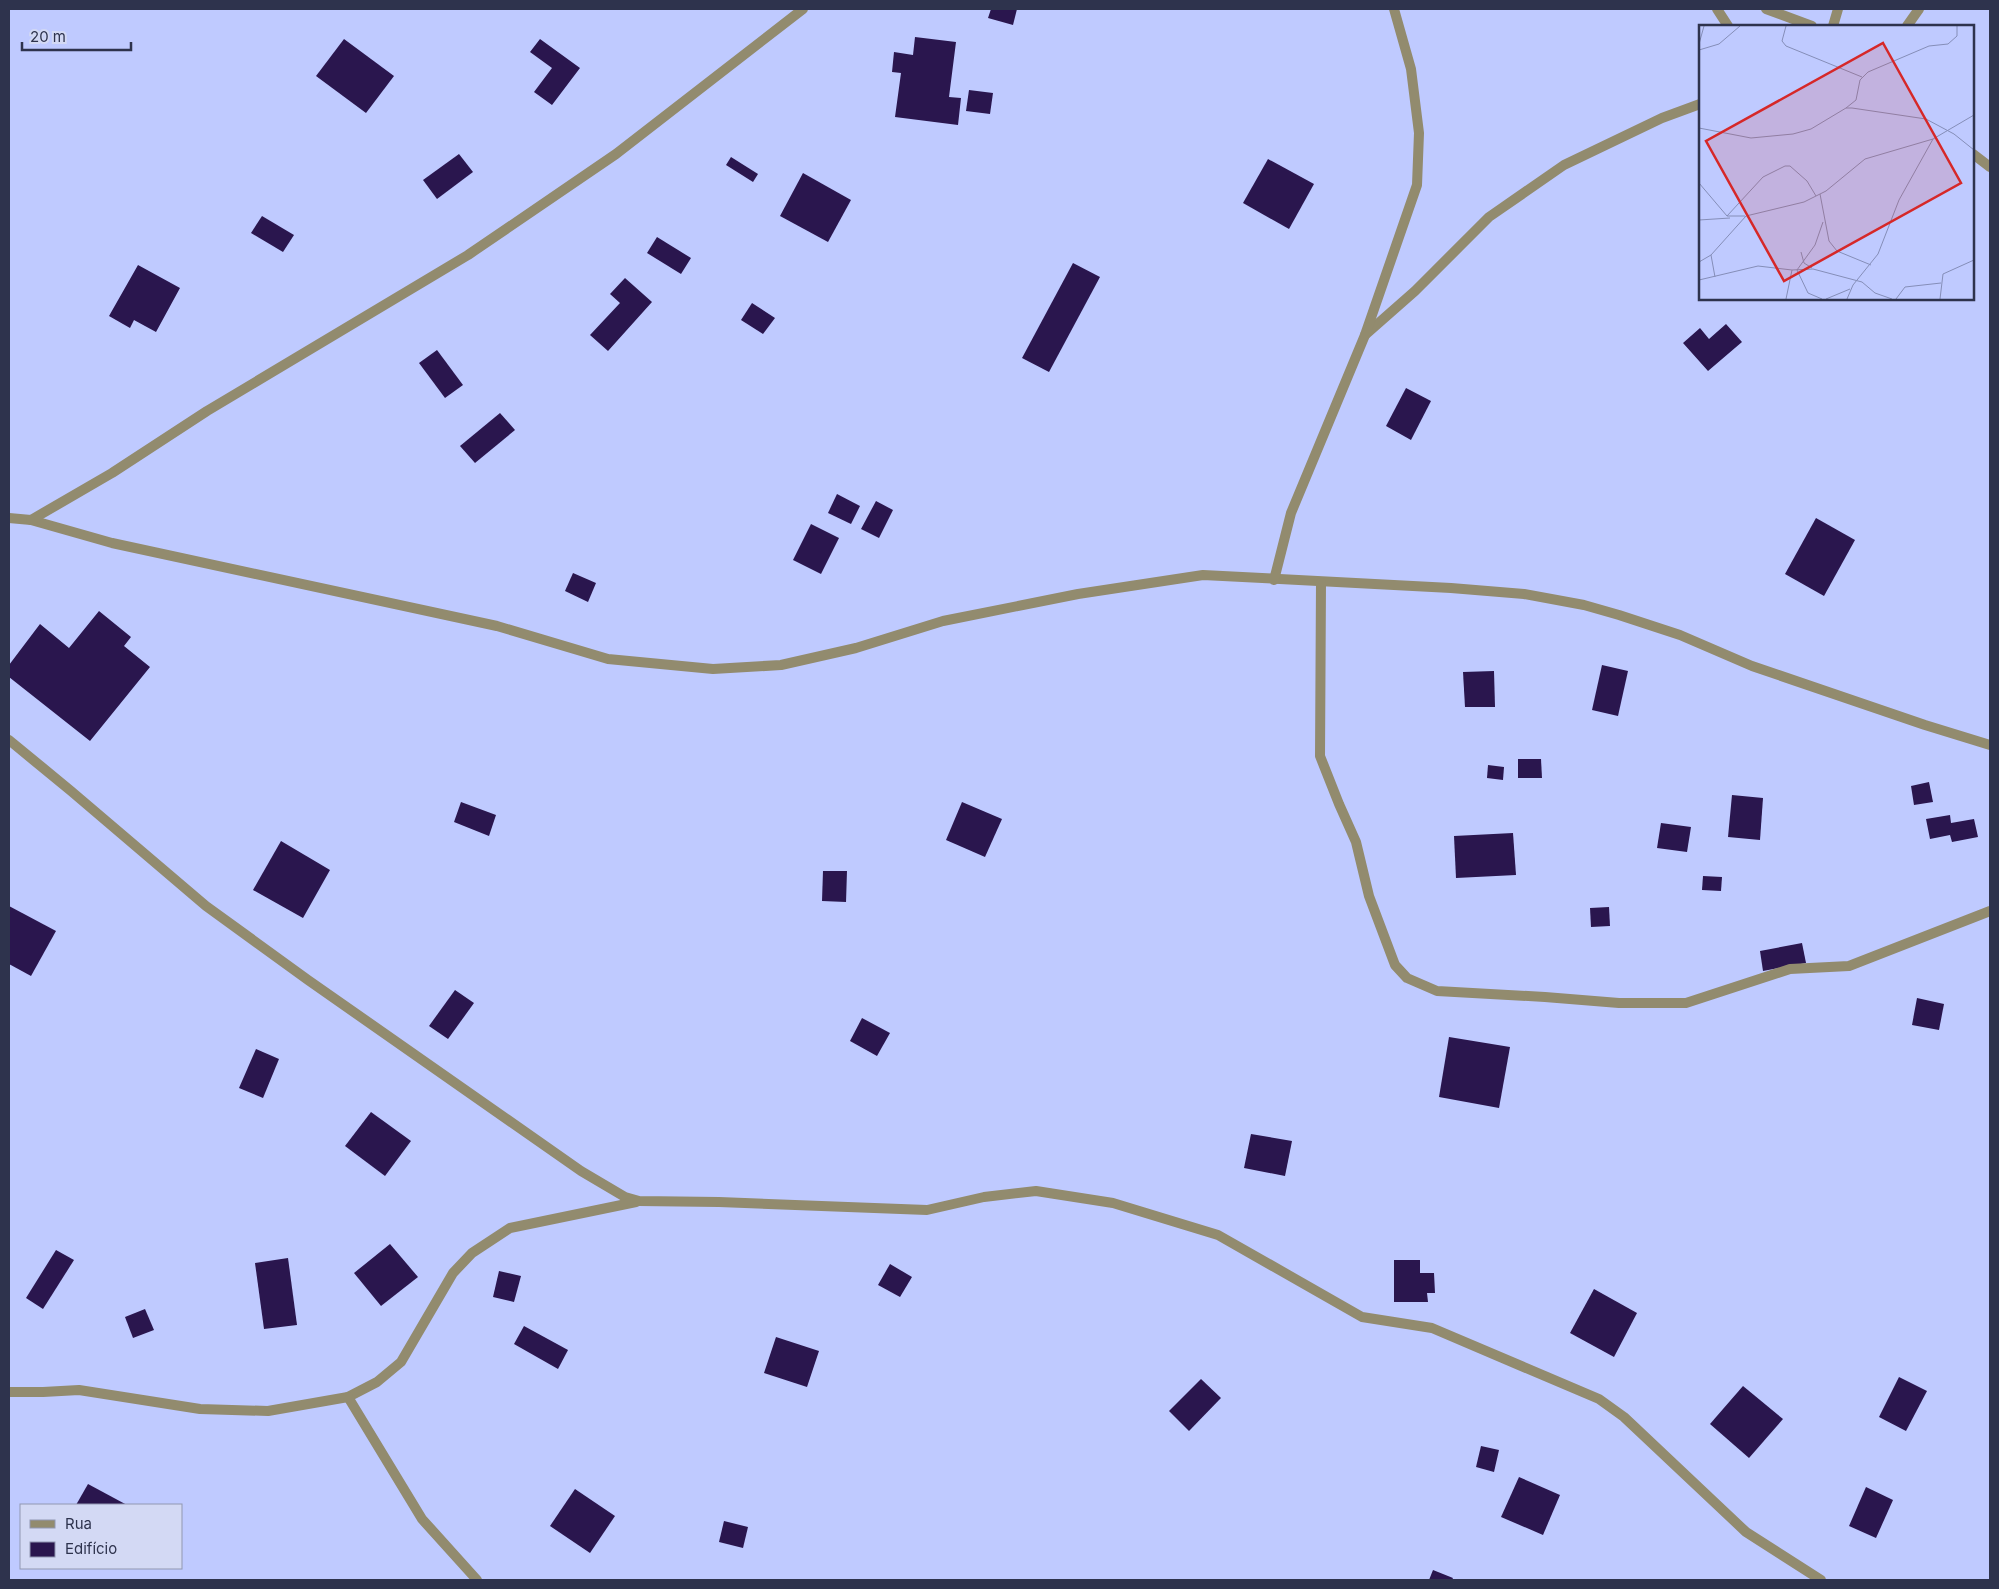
<svg xmlns="http://www.w3.org/2000/svg" width="1999" height="1589" viewBox="0 0 1999 1589" font-family="Inter,sans-serif">
	<style>
		.building { fill: #2a164e }
		.lines { fill: none; stroke-linecap: round; stroke-linejoin: round }
		.street { stroke: #928b6e; stroke-width: 10 }
		.inset-road { fill: none; stroke: #858eb8; stroke-width: 1 }
		.view { fill: #d62828; fill-opacity: 0.15; stroke: #d62828; stroke-width: 2.5 }
		.inset-edge { fill: none; stroke: #2e334d; stroke-width: 2.5 }
	</style>
	<rect width="100%" height="100%" fill="#bfcaff"/>
	<g class="building">
		<polygon points="991,9 1017,9 1013,25 988,18"/>
		<polygon points="915,37 956,42 949,97 961,98 958,125 895,117 901,73 892,72 894,52 913,55"/>
		<polygon points="344,39 394,76 366,113 316,76"/>
		<polygon points="540,39 580,68 552,105 534,92 552,68 530,52"/>
		<polygon points="969,90 993,93 990,114 966,111"/>
		<polygon points="459,154 473,172 437,199 423,180"/>
		<polygon points="731,157 758,174 753,182 726,165"/>
		<polygon points="1268,159 1314,184 1289,229 1243,203"/>
		<polygon points="803,173 851,200 828,242 780,216"/>
		<polygon points="262,216 294,235 283,252 251,233"/>
		<polygon points="657,237 691,258 681,274 647,253"/>
		<polygon points="1073,263 1100,277 1049,372 1022,358"/>
		<polygon points="138,265 180,288 156,332 134,320 130,328 109,316"/>
		<polygon points="625,278 652,302 608,351 590,335 620,303 610,294"/>
		<polygon points="752,303 775,318 763,334 741,320"/>
		<polygon points="1726,324 1742,342 1708,371 1683,343 1700,328 1709,339"/>
		<polygon points="437,350 463,385 445,398 419,363"/>
		<polygon points="1406,388 1431,401 1411,440 1386,426"/>
		<polygon points="500,413 515,430 475,463 460,446"/>
		<polygon points="837,494 860,506 851,524 828,513"/>
		<polygon points="876,501 893,510 879,538 861,529"/>
		<polygon points="1816,518 1855,540 1824,596 1785,574"/>
		<polygon points="811,524 839,538 821,574 793,560"/>
		<polygon points="573,573 596,583 588,602 565,591"/>
		<polygon points="99,611 131,637 124,646 150,667 90,741 9,677 9,665 40,624 69,648"/>
		<polygon points="1602,665 1628,671 1618,716 1592,710"/>
		<polygon points="1494,671 1495,707 1465,707 1463,672"/>
		<polygon points="1518,759 1541,759 1542,778 1518,778"/>
		<polygon points="1488,765 1504,767 1503,780 1487,778"/>
		<polygon points="1929,782 1933,802 1914,805 1911,786"/>
		<polygon points="1732,795 1763,798 1760,840 1728,837"/>
		<polygon points="461,802 496,815 489,836 454,822"/>
		<polygon points="962,802 1002,819 985,857 946,840"/>
		<polygon points="1950,815 1951,823 1974,819 1978,837 1952,842 1950,835 1930,839 1926,819"/>
		<polygon points="1661,823 1691,827 1687,852 1657,848"/>
		<polygon points="1513,833 1516,875 1456,878 1454,836"/>
		<polygon points="281,841 330,870 303,918 253,890"/>
		<polygon points="823,871 847,871 846,902 822,901"/>
		<polygon points="1703,876 1722,877 1721,891 1702,890"/>
		<polygon points="9,906 56,931 31,976 9,964"/>
		<polygon points="1609,907 1610,926 1591,927 1590,908"/>
		<polygon points="1802,943 1806,963 1763,971 1760,951"/>
		<polygon points="455,990 474,1003 448,1039 429,1026"/>
		<polygon points="1917,998 1944,1004 1939,1030 1912,1025"/>
		<polygon points="862,1018 890,1033 877,1056 850,1041"/>
		<polygon points="1449,1037 1510,1047 1499,1108 1439,1097"/>
		<polygon points="256,1049 279,1059 263,1098 239,1088"/>
		<polygon points="371,1112 411,1141 385,1176 345,1146"/>
		<polygon points="1251,1134 1292,1141 1285,1176 1244,1168"/>
		<polygon points="390,1244 418,1277 381,1306 354,1273"/>
		<polygon points="56,1250 74,1260 43,1309 26,1298"/>
		<polygon points="288,1258 297,1325 264,1329 255,1263"/>
		<polygon points="1394,1260 1420,1260 1420,1273 1434,1273 1435,1293 1427,1293 1428,1302 1394,1302"/>
		<polygon points="890,1264 912,1277 900,1297 878,1285"/>
		<polygon points="499,1271 521,1276 514,1302 493,1297"/>
		<polygon points="1594,1289 1637,1313 1614,1357 1570,1333"/>
		<polygon points="145,1309 154,1330 133,1338 125,1317"/>
		<polygon points="524,1326 568,1350 558,1369 514,1344"/>
		<polygon points="776,1337 819,1351 807,1387 764,1373"/>
		<polygon points="1899,1377 1927,1391 1906,1431 1879,1417"/>
		<polygon points="1201,1379 1221,1398 1189,1431 1169,1411"/>
		<polygon points="1743,1386 1783,1419 1749,1458 1710,1424"/>
		<polygon points="1481,1446 1499,1450 1494,1472 1476,1467"/>
		<polygon points="1519,1477 1560,1495 1543,1535 1501,1517"/>
		<polygon points="88,1484 127,1505 76,1505"/>
		<polygon points="1866,1487 1893,1500 1876,1538 1849,1526"/>
		<polygon points="575,1489 615,1516 590,1553 550,1526"/>
		<polygon points="724,1521 748,1527 743,1548 719,1542"/>
		<polygon points="1433,1570 1453,1578 1452,1580 1429,1580"/>
	</g>
	<g class="lines">
		<g class="street">
			<polyline points="1717,9 1728,26"/>
			<polyline points="1766,9 1812,26"/>
			<polyline points="1833,26 1838,9"/>
			<polyline points="1907,26 1919,9"/>
			<polyline points="1973,154 1990,167"/>
			<polyline points="1365,335 1415,291 1489,217 1564,165 1662,118 1700,104"/>
			<polyline points="9,518 31,520 112,543 497,626 608,659 713,669 781,665 856,648 943,621 1078,594 1203,575 1451,588 1524,594 1584,605 1619,615 1680,635 1752,666 1925,725 1990,745"/>
			<polyline points="31,520 112,473 207,411 468,255 616,154 803,9"/>
			<polyline points="1274,580 1291,513 1365,335 1417,185 1419,133 1411,69 1394,9"/>
			<polyline points="1321,583 1320,756 1339,804 1356,842 1369,896 1395,965 1407,978 1437,991 1545,997 1619,1003 1686,1003 1790,969 1849,966 1990,911"/>
			<polyline points="9,740 71,791 206,906 308,980 581,1171 625,1197 639,1201 719,1202 927,1210 984,1197 1036,1191 1113,1203 1218,1235 1362,1317 1432,1328 1599,1399 1624,1417 1746,1532 1821,1580"/>
			<polyline points="9,1392 43,1392 79,1390 200,1409 268,1411 348,1397 377,1382 401,1362 453,1273 472,1253 510,1228 636,1202"/>
			<polyline points="348,1397 422,1519 477,1580"/>
		</g>
	</g>
	<g transform="translate(1699 25)">
		<rect width="275" height="275" fill="#bfcaff"/>
		<path class="inset-road" d="M87,1l-4,15 4,5 76,31M0,19l5,-18M0,25l20,-6 21,-18M147,83l10,-8 4,-20 8,-8 61,-26 19,-2 9,-8v-10M0,103l52,10 42,-4 18,-5 35,-21h6l74,11 28,15 20,16M0,158l28,33h18M121,169l9,47 8,10 34,14M28,191l36,-39 22,-11h5l17,15 9,15M0,195l31,-2M102,227l3,11 8,5M12,230l4,22M0,237l12,-7 35,-39 58,-14 22,-11 39,-32 68,-20 41,-24M0,255l59,-14 34,4 21,-1 49,13 13,11 17,6M87,274l6,-29M123,274l-14,-6 -11,-23 18,-25 8,-23M127,274l24,-10M148,274l6,-14 25,-31 21,-54 34,-61M197,274l9,-12 36,-4M241,274l3,-25 31,-14"/>
		<path class="view" d="M184,18l78,140 -177,98 -78,-140z"/>
		<rect width="275" height="275" class="inset-edge"/>
	</g>
	<rect width="1999" height="1589" fill="none" stroke="#2e334d" stroke-width="20"/>
	<rect x="20" y="1504" width="162" height="65" fill="#d3d9f4" stroke="#9197b1"/>
	<rect x="30" y="1520" width="25" height="8" fill="#928b6e" stroke="#9197b1"/>
	<text x="65" y="1529" font-size="15" fill="#2e334d">Rua</text>
	<rect x="30" y="1542" width="25" height="15" fill="#2a164e" stroke="#9197b1"/>
	<text x="65" y="1554" font-size="15" fill="#2e334d">Edifício</text>
	<path d="M22 42v8h109v-8" fill="none" stroke="#2e334d" stroke-width="2.5"/>
	<text x="30" y="42" font-size="15" fill="#2e334d" stroke="#d3d9f4" stroke-width="4" paint-order="stroke">20 m</text>
</svg>
